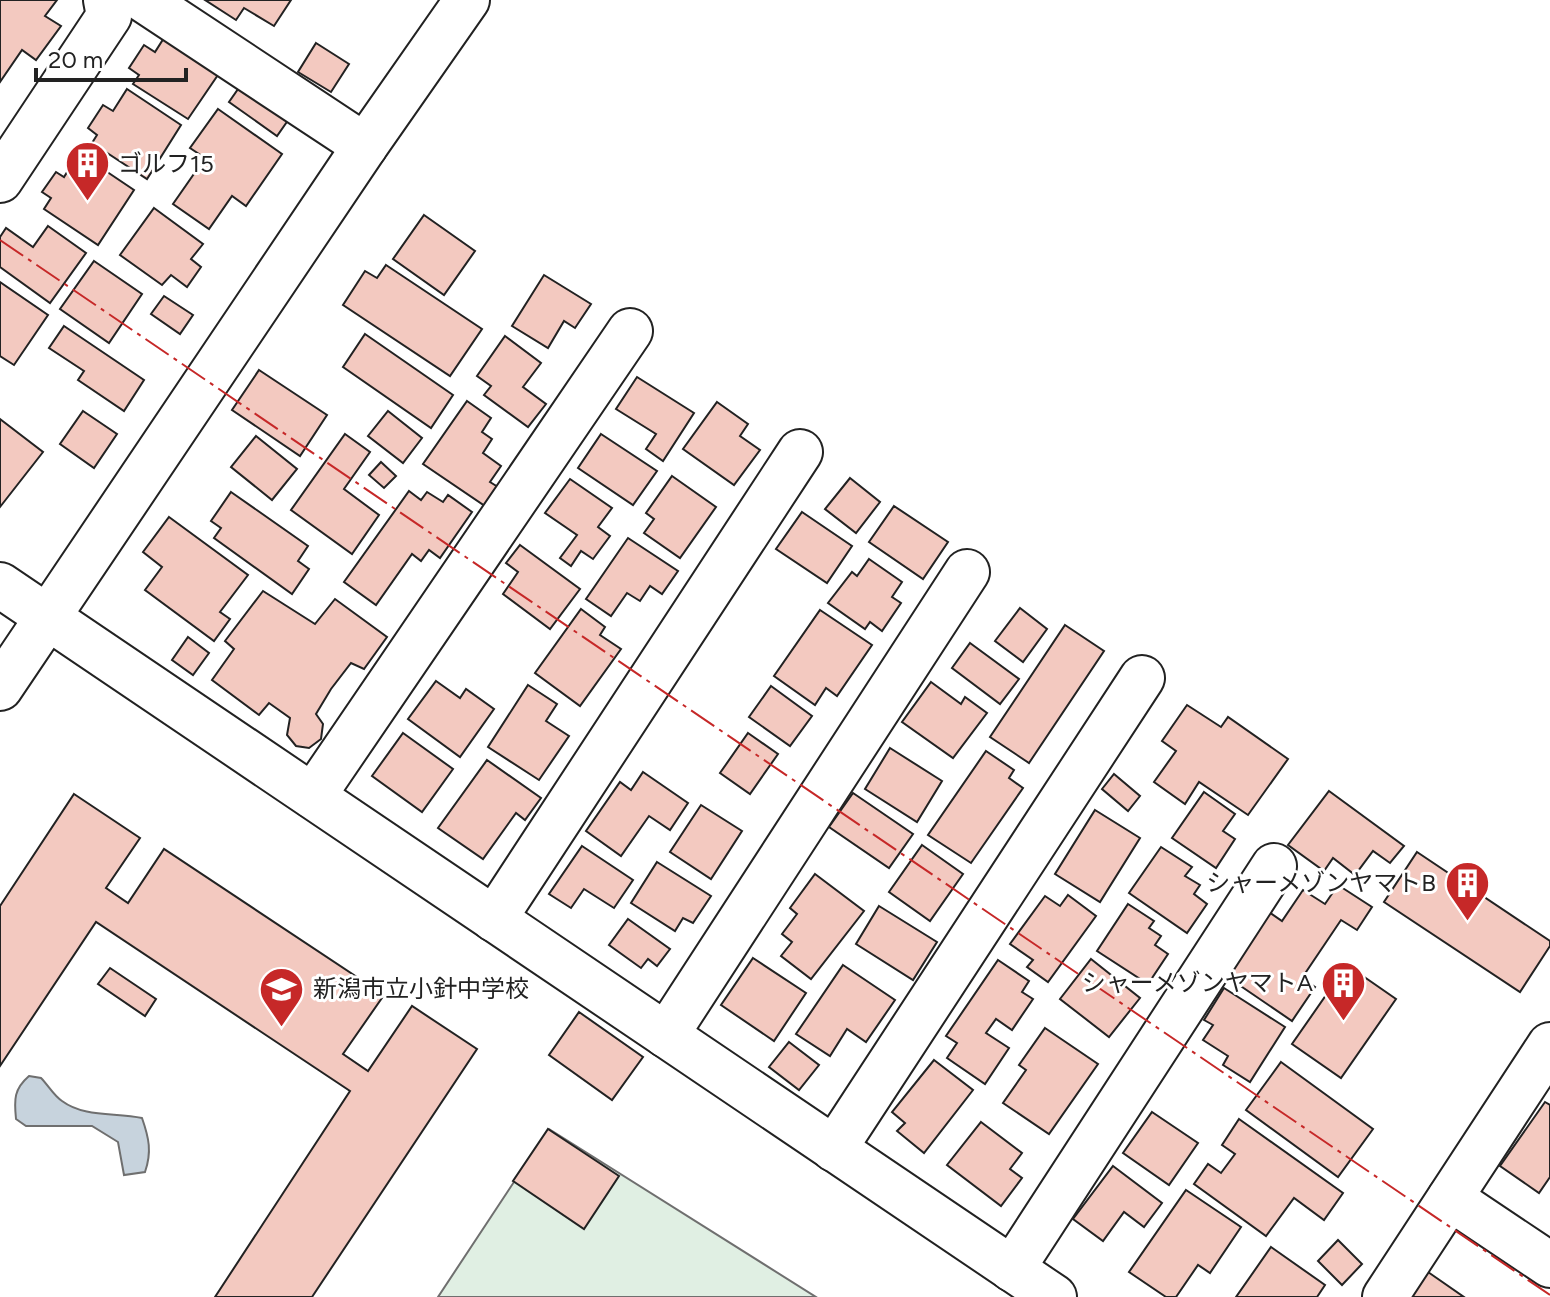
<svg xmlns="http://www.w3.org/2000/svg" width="1550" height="1297" viewBox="0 0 1550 1297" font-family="Figtree,'Noto Sans JP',sans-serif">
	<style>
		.green { fill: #e0efe3; stroke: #6f6f6f; stroke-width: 2 }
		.water { fill: #c7d3dd; stroke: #6f6f6f; stroke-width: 2 }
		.building { fill: #f3c9c0; stroke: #222; stroke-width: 2 }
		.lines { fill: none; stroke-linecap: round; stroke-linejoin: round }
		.minor-casing { stroke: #222; stroke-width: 48 }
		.minor { stroke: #fff; stroke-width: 44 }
		.power { stroke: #c62828; stroke-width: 2; stroke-dasharray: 28 6 4 6; stroke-linecap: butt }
		.labels { text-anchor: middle; stroke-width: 6; stroke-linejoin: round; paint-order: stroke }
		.poi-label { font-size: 24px; fill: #222; stroke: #fff; text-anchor: start }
	</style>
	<rect width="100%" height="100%" fill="#fff"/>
	<polygon class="green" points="549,1129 816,1297 438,1297"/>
	<path class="water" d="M29,1076l12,2c7,7 13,18 21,23 23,17 54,11 80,17 7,20 10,34 3,54l-21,3 -6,-33 -26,-16h-66l-10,-7c-2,-20 -2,-30 13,-43z"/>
	<g class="building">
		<polygon points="0,0 57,0 45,16 61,26 36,60 22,50 0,82"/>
		<polygon points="205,0 291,0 274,26 244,8 236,20"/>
		<polygon points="169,30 224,66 188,119 133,84 139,75 129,68 144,45 155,52"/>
		<polygon points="316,43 349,64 331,92 298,72"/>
		<polygon points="243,82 291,116 277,136 229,102"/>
		<polygon points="127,89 181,125 147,179 92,143 97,135 88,128 103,105 113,111"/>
		<polygon points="218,109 282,154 246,206 232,196 209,229 173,204 205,158 190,148"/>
		<polygon points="79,153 134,190 98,245 44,209 51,198 42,192 56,172 64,177"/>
		<polygon points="154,208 203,244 191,259 201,267 187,287 171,275 162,285 120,255"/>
		<polygon points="424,215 475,251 444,295 393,259"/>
		<polygon points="48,226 86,253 50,303 0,267 0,237 6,228 33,247"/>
		<polygon points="94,261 142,294 109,343 60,309"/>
		<polygon points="386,265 482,329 450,376 343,305 365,271 377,278"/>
		<polygon points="544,275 591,304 575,328 564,321 548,348 512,326"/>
		<polygon points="0,282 48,315 14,365 0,356"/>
		<polygon points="164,296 193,315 180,334 151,314"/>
		<polygon points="64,326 144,380 124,411 78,380 84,371 49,348"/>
		<polygon points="365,334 453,395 431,428 343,367"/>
		<polygon points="505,336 541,363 523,387 546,404 528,427 484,395 491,386 477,376"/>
		<polygon points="259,370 327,415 300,456 232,410"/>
		<polygon points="637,377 694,413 663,461 646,449 656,434 616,409"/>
		<polygon points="467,401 491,418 482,432 492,439 483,453 501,466 490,482 498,487 485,506 423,464"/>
		<polygon points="717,402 748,424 740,436 760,450 734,485 683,449"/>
		<polygon points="83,411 117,434 94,468 60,444"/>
		<polygon points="388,411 422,438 403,463 368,436"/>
		<polygon points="0,419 43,452 0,507"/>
		<polygon points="345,434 370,452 344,489 379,515 352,554 291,510"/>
		<polygon points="601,434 657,471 633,505 578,468"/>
		<polygon points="256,436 297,469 272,500 231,467"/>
		<polygon points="381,462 396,476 384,488 369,475"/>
		<polygon points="672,476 716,507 680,558 644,533 654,519 646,513"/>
		<polygon points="850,478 880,502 856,533 825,509"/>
		<polygon points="570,479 612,508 598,527 610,536 593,559 581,551 571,566 560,558 577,535 545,513"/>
		<polygon points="409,491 421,500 427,492 443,502 448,495 472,512 440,558 429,550 421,561 412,554 376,605 344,582"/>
		<polygon points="231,492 308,546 298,561 309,569 292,594 214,538 221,528 211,521"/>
		<polygon points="894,506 948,542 923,579 869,542"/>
		<polygon points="802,512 852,546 827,583 776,549"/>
		<polygon points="169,517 248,575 220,612 230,619 214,641 145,590 162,567 143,552"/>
		<polygon points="628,538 678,571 662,594 650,586 640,601 627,593 611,616 586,599"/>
		<polygon points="520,545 580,589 550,629 503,594 518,572 506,563"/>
		<polygon points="869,559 902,582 892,597 901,603 882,631 870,622 865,629 828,603 852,572 857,576"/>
		<polygon points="263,591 315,624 335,599 387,637 364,669 351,663 331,689 316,714 323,724 321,739 309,748 296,746 287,735 290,718 269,703 259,715 212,680 234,649 225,641"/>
		<polygon points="1020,608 1047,629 1023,662 995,641"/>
		<polygon points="581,609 605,627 600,635 621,649 580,706 535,673"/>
		<polygon points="820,610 872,645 837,696 826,688 815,705 774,676"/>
		<polygon points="1065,625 1104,651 1029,763 990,737"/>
		<polygon points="188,637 209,653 193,675 172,660"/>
		<polygon points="970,643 1019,679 1000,704 952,668"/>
		<polygon points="436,681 460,698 466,689 494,709 460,757 408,719"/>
		<polygon points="931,682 961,704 965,697 987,713 953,758 902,722"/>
		<polygon points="528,685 557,704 546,721 569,736 539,780 488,747"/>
		<polygon points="771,686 812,716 790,746 749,717"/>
		<polygon points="1187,705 1221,727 1228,717 1288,759 1248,815 1199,782 1185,804 1154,782 1176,751 1162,741"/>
		<polygon points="403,733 453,769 422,812 372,776"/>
		<polygon points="748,733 778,754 750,794 720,773"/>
		<polygon points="890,748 942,781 917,822 865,789"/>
		<polygon points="986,751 1014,770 1009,778 1023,788 971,863 928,835"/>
		<polygon points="487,760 541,798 525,820 516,813 483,859 438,828"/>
		<polygon points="643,772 688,803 670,830 649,816 621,856 586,831 620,782 631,790"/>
		<polygon points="1114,774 1140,796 1128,811 1102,789"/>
		<polygon points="1329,791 1404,846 1390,863 1373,851 1355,875 1333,858 1324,871 1288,845"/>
		<polygon points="1204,792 1235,814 1223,831 1235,839 1216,868 1172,838"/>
		<polygon points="853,793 913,834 889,868 829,827"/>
		<polygon points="74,794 140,838 106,888 128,903 164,849 384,995 343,1054 368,1071 412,1006 477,1049 312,1297 215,1297 350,1091 96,922 0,1066 0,906"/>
		<polygon points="701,805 742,831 711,879 670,852"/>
		<polygon points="1095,810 1140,838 1100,902 1055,874"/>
		<polygon points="922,845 963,874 930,921 889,892"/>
		<polygon points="582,846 633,880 614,908 584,889 571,908 549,894"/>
		<polygon points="1161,847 1192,867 1185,876 1200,885 1194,894 1207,904 1187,933 1129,893"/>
		<polygon points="1417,852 1550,941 1550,946 1520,992 1384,902"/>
		<polygon points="657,862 711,896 693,923 683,918 675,931 631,903"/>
		<polygon points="815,874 864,911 811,979 781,956 792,942 782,934 797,914 790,908"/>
		<polygon points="1338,885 1372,907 1357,930 1341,920 1302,978 1315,987 1292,1021 1226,976 1269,912 1282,921 1303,890 1325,904"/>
		<polygon points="1068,895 1096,916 1048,982 1027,967 1033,960 1010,944 1045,896 1060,906"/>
		<polygon points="1128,904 1154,921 1149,928 1161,936 1155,945 1168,954 1148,984 1097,951"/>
		<polygon points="879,906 937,942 913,980 856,944"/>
		<polygon points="628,919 670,949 657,966 648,959 641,968 609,945"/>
		<polygon points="753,958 806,993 774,1041 721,1005"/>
		<polygon points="1091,959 1140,998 1109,1037 1060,999"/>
		<polygon points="998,960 1029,981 1022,992 1033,999 1012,1030 996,1019 986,1033 1009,1048 985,1084 947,1058 957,1043 946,1036"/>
		<polygon points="843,965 895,1000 866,1042 847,1029 830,1056 796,1034"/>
		<polygon points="1347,965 1396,999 1341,1078 1292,1044"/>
		<polygon points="110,968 156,999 145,1016 98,984"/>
		<polygon points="1224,988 1285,1027 1250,1082 1223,1065 1228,1056 1203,1040 1213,1025 1204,1020"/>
		<polygon points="579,1012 643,1057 612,1100 549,1055"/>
		<polygon points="1045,1028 1098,1064 1049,1134 1003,1103 1026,1070 1019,1065"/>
		<polygon points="789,1042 819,1065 799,1090 769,1067"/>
		<polygon points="934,1060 973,1090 924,1153 897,1131 905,1123 892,1112"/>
		<polygon points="1281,1062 1373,1129 1338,1177 1246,1110"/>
		<polygon points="1545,1102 1550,1105 1550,1177 1539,1193 1500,1166"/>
		<polygon points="1152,1112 1198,1143 1169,1185 1123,1153"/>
		<polygon points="1239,1119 1343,1193 1324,1220 1294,1198 1266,1236 1194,1184 1208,1164 1221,1173 1235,1154 1222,1145"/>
		<polygon points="981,1122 1022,1153 1010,1169 1022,1178 1001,1206 947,1165"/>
		<polygon points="548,1129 619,1176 584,1229 513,1181"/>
		<polygon points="1113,1166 1162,1203 1144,1227 1124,1212 1103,1241 1073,1219"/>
		<polygon points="1186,1190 1241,1227 1210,1273 1198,1265 1176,1297 1166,1297 1129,1272"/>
		<polygon points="1338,1240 1362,1264 1342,1285 1318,1261"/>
		<polygon points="1271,1247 1325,1285 1317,1297 1236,1297"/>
		<polygon points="1428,1272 1464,1297 1411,1297"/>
	</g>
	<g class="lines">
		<defs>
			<g id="minor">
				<polyline points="144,0 365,146"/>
				<polyline points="0,180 109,16 106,0"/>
				<polyline points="0,585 1054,1297"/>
				<polyline points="0,688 365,146 467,0"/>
				<polyline points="313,796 630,331"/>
				<polyline points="494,919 800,452"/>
				<polyline points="666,1035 967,572"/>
				<polyline points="834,1149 1142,678"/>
				<polyline points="1450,1198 1550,1265"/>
				<polyline points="1012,1269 1274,866"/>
				<polyline points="1385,1297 1550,1045"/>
			</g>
		</defs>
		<use href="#minor" class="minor-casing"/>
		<use href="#minor" class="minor"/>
		<polyline class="power" points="0,240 1550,1295"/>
	</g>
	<defs>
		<symbol id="building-pin" viewBox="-11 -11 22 30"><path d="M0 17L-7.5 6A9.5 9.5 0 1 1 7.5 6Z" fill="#c62828" stroke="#fff"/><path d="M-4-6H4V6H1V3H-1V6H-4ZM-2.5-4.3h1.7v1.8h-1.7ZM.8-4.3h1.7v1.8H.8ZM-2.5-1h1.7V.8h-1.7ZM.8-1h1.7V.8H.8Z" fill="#fff"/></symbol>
		<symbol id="school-pin" viewBox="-11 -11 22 30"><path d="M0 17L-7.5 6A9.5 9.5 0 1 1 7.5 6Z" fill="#c62828" stroke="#fff"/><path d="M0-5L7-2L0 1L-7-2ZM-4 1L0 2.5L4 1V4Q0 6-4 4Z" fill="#fff"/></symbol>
	</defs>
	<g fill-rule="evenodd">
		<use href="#building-pin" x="62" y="138" width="51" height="69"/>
		<use href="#building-pin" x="1442" y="858" width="51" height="69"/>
		<use href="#building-pin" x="1318" y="958" width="51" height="69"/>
		<use href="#school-pin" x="256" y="964" width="51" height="69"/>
	</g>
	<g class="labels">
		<g class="poi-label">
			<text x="118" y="172">ゴルフ15</text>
			<text x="1436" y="891" text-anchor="end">シャーメゾンヤマトB</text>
			<text x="1313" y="991" text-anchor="end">シャーメゾンヤマトA</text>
			<text x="313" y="997">新潟市立小針中学校</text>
		</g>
	</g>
	<path d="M36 68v12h150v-12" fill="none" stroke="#222222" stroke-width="4"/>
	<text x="48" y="68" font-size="24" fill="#222222" stroke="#ffffff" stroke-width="6" paint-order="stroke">20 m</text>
</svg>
